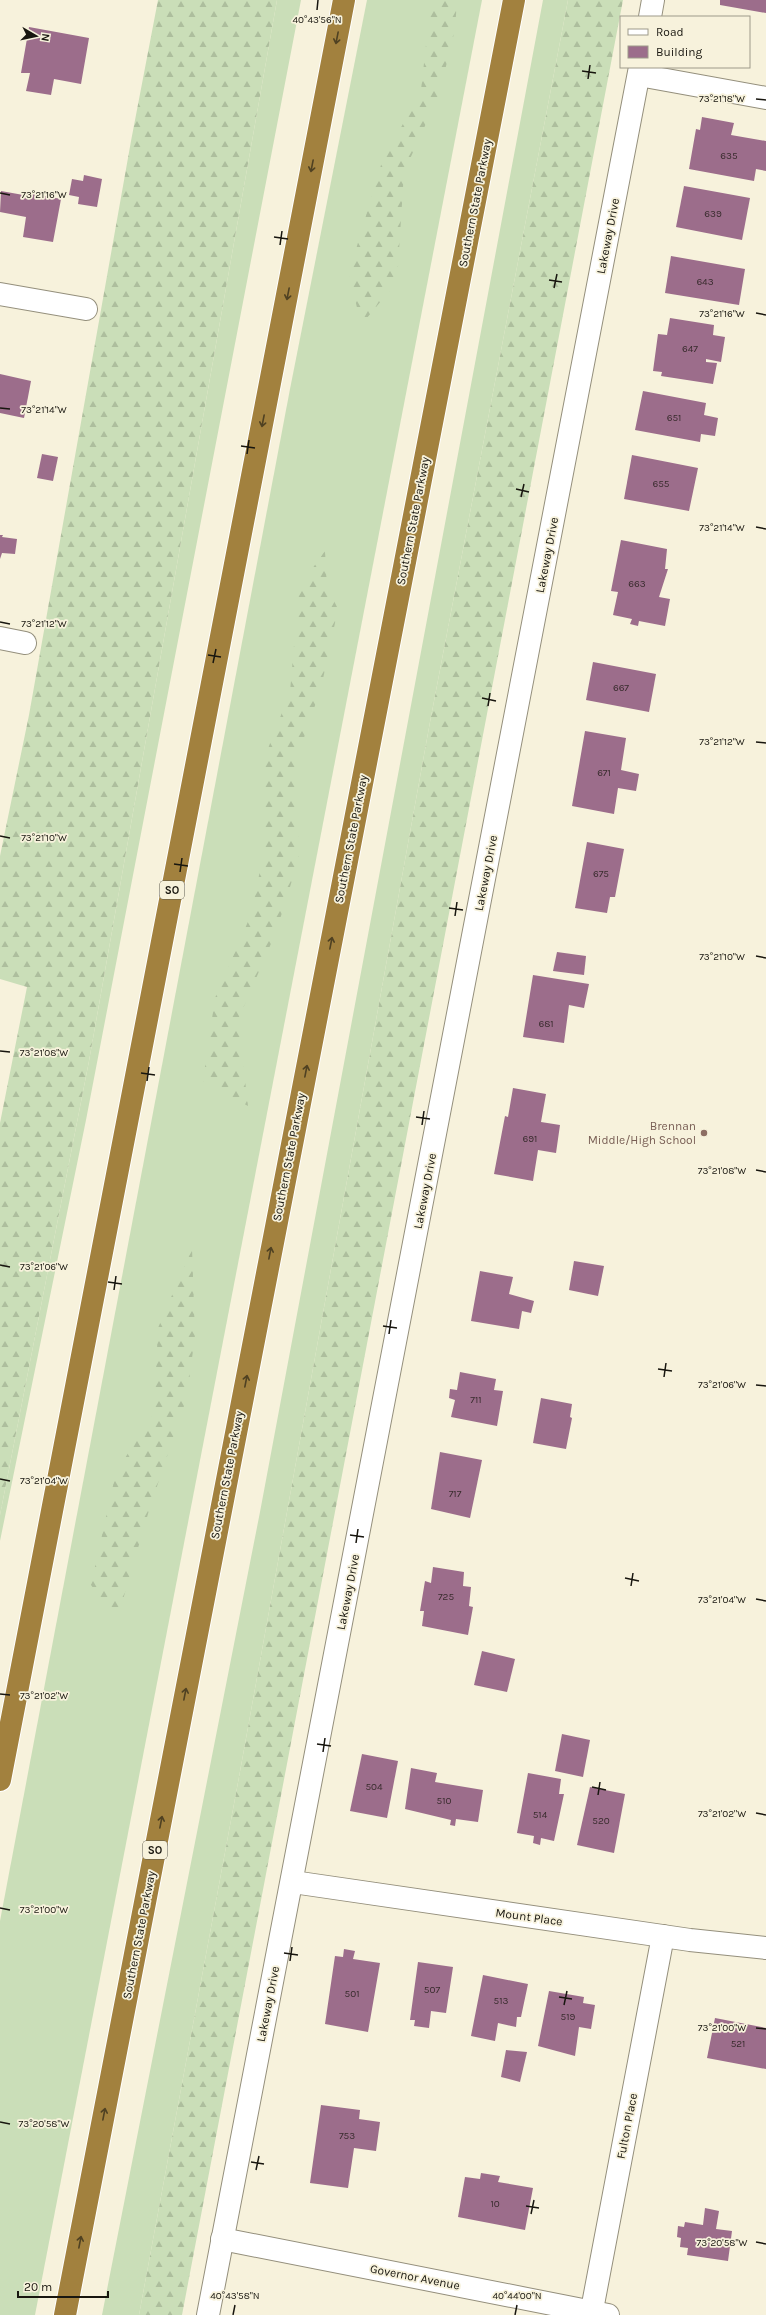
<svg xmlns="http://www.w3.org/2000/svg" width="766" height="2315" viewBox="0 0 766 2315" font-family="Karla,sans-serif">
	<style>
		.grass { fill: #cadeb8 }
		.forest { fill: url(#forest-firs) }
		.building { fill: #9c6d8b }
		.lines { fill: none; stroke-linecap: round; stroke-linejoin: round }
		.minor-casing { stroke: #948f7c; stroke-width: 24 }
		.highway-casing { stroke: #fff; stroke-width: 24 }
		.minor { stroke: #fff; stroke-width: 22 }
		.highway { stroke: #a2813e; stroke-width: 22 }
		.oneway { stroke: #4f4122 }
		.ticks { fill: none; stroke: #18160f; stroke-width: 1.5 }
		.education-dot { fill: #8d6e63; stroke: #f7f2dc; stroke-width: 1.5 }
		.labels { text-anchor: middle; stroke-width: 3.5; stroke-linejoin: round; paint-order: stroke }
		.number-label { font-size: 10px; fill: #392c2e }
		.shield { fill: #f7f2dc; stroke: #5b584c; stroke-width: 1 }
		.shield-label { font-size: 11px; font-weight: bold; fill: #18160f }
		.street-label { font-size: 12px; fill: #18160f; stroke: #f7f2dc }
		.education-label { font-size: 12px; fill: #785e54; stroke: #f7f2dc; text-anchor: end }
		.ticks-label { font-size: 10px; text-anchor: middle; fill: #18160f; stroke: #f7f2dc; stroke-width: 3.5; stroke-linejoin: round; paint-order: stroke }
	</style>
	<defs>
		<pattern id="forest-firs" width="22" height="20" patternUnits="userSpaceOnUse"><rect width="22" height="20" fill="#cadeb8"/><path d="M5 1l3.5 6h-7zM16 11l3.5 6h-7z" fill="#adbe9d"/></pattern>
	</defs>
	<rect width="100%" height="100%" fill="#f7f2dc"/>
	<g class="grass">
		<polygon points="277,0 301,0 86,1120 0,1541 0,1515 89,1061"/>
		<polygon points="367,0 482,0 35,2315 0,2315 0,1921 290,389"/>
		<polygon points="543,0 568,0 430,722 239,1777 139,2315 102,2315 260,1512"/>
	</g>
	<g class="forest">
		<polygon points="158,0 277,0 89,1061 0,1515 0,1123 27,987 0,979 0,856 29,715 131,141"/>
		<polygon points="431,0 457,0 455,29 439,95 404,172 397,282 361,325 349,273 381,165 421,90"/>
		<polygon points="568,0 623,0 182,2315 139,2315 239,1777 430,722"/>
		<polygon points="325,551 327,587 338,609 321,688 296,761 299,858 276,932 238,1020 248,1106 203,1081 215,998 250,917 265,848 262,764 290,692 299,587"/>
		<polygon points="192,1248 195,1335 187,1397 150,1507 117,1620 91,1585 116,1472 154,1413 158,1328"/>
	</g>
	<g class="building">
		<polygon points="720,0 766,0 766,13 720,5"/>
		<polygon points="29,27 89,38 81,84 54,79 51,95 26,91 30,73 21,73"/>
		<polygon points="702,117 734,123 731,135 766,141 766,171 756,169 754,181 689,169 696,129 700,130"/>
		<polygon points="84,175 102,179 97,207 78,204 79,197 69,195 72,179 83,181"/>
		<polygon points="684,186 750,198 742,240 676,227"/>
		<polygon points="1,191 29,196 30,193 61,199 53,242 23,237 26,217 0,212"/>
		<polygon points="671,256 745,269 739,305 665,293"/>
		<polygon points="670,318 714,325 713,335 725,337 721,362 706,359 706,362 717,363 713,384 661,376 662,372 653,371 658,334 667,335"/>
		<polygon points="0,374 31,381 24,418 0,413"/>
		<polygon points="643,391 706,403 704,415 718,418 715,436 701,434 700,442 635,430"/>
		<polygon points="42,454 58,457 53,481 37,478"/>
		<polygon points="632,455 698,468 689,511 624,499"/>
		<polygon points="0,535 3,535 2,537 17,539 15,554 2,553 0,559"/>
		<polygon points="621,540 667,549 665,569 668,569 659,597 670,599 665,626 639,621 638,626 630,624 632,619 613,615 618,592 611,591"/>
		<polygon points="593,662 656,674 649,712 586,700"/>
		<polygon points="585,731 626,738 621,770 639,774 636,791 618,788 614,814 572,806"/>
		<polygon points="587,842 624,849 615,897 610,897 607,913 575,908"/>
		<polygon points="557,952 586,956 584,975 553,971"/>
		<polygon points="533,975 589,984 584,1008 569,1005 564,1043 523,1037"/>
		<polygon points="513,1088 546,1094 541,1122 560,1125 556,1153 538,1150 533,1181 494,1174 505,1116 508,1117"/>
		<polygon points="574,1261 604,1266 598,1296 569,1290"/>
		<polygon points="480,1271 513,1277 509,1294 534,1301 531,1313 522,1311 519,1329 471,1321"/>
		<polygon points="460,1372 496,1379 494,1390 503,1391 497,1426 451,1417 455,1400 449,1398 450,1389 457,1390"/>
		<polygon points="541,1398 572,1404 570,1417 572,1418 566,1449 533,1443"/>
		<polygon points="440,1452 482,1460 470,1518 431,1509"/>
		<polygon points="433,1567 464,1572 463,1586 471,1587 469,1606 473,1607 468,1635 422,1626 424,1611 420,1611 425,1581 431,1583"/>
		<polygon points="482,1651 515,1659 507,1692 474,1685"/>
		<polygon points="562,1734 590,1740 583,1777 555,1771"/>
		<polygon points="362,1754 398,1761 387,1818 350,1811"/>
		<polygon points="411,1768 437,1773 435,1782 483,1790 478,1822 456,1819 455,1826 450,1825 451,1820 405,1809"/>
		<polygon points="528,1773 561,1779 559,1794 564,1794 554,1841 541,1838 540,1845 533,1843 534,1836 517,1833"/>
		<polygon points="590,1787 625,1794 614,1853 577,1845"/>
		<polygon points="344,1949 355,1951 353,1959 380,1963 368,2032 325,2024 335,1956 343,1957"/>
		<polygon points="418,1962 453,1967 446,2013 431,2011 429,2028 414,2026 415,2020 410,2020"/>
		<polygon points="483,1975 528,1984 521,2017 517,2017 516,2027 498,2023 495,2041 471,2036"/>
		<polygon points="549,1991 584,1997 583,2003 595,2005 591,2029 579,2027 575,2056 538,2046"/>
		<polygon points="715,2018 766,2028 766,2069 707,2058"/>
		<polygon points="506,2050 527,2052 520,2082 501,2077"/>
		<polygon points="321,2105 360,2110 359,2119 380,2122 376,2151 354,2148 348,2188 310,2183"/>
		<polygon points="481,2173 500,2176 498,2182 533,2188 525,2230 458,2217 465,2177 480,2179"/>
		<polygon points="705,2208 719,2211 716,2229 732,2231 728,2261 687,2255 688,2248 680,2247 681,2238 677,2237 678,2226 684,2227 685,2222 703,2225"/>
	</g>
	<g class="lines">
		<defs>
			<g id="minor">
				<polyline points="650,17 653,0"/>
				<polyline points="639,75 766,98"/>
				<polyline points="0,294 86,309"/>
				<polyline points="0,638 25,643"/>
				<polyline points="293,1882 690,1940 766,1948"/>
				<polyline points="222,2239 608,2315"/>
				<polyline points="208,2315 640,67"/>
				<polyline points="591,2315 663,1936"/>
			</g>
			<g id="highway">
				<polyline points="0,1780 344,0"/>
				<polyline points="65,2315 514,0"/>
			</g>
		</defs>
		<use href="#minor" class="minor-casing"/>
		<use href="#highway" class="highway-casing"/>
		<use href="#minor" class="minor"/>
		<use href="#highway" class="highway"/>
	</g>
	<defs><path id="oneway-shaft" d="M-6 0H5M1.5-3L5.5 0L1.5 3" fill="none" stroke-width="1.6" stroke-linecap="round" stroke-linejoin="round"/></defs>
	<g class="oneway">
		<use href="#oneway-shaft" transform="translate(337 38) rotate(101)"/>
		<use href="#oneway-shaft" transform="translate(312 166) rotate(101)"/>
		<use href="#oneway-shaft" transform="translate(288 294) rotate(101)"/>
		<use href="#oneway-shaft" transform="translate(263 421) rotate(101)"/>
		<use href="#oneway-shaft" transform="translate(331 943) rotate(-79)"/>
		<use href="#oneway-shaft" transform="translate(306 1071) rotate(-79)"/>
		<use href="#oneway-shaft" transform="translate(270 1253) rotate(-79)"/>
		<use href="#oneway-shaft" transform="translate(246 1381) rotate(-79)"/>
		<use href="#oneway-shaft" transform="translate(185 1694) rotate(-79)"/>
		<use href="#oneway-shaft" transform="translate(161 1822) rotate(-79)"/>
		<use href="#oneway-shaft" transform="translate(104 2114) rotate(-79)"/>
		<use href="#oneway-shaft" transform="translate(80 2242) rotate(-79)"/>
	</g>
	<path class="ticks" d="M317,10l1,-10M582,71l14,2M588,79l2,-14M756,99l10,1M0,193l10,2M274,237l14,2M280,245l2,-14M549,280l13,2M554,288l3,-14M756,313l10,2M0,408l10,1M241,446l14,2M247,454l2,-14M516,489l13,3M521,497l3,-13M756,527l10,2M0,622l10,2M208,655l13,2M213,663l3,-14M482,698l14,3M488,706l2,-13M756,742l10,1M0,836l10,2M174,864l14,2M180,872l2,-14M449,908l14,2M455,916l2,-14M756,956l10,2M0,1051l10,1M141,1073l14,2M147,1081l2,-14M416,1117l14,2M422,1125l2,-14M756,1170l10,2M0,1265l10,2M108,1282l14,2M114,1290l2,-14M383,1326l14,2M389,1334l2,-14M658,1369l14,2M664,1377l2,-14M756,1385l10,1M0,1479l10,2M350,1535l14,2M356,1543l2,-14M625,1578l14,3M631,1586l2,-13M756,1599l10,2M0,1694l10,1M317,1744l14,2M323,1752l2,-14M592,1787l14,3M598,1795l2,-13M756,1813l10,2M0,1908l10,2M284,1953l14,2M290,1961l2,-14M559,1997l13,2M564,2005l3,-14M756,2028l10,1M0,2122l10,2M251,2162l13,2M256,2170l3,-14M526,2206l13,2M531,2214l3,-14M756,2242l10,2M233,2315l2,-10M515,2315l2,-10"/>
	<circle class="education-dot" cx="704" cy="1133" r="4"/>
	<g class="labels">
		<g class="number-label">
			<text x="729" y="159">635</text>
			<text x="713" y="217">639</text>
			<text x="705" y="285">643</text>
			<text x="690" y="352">647</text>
			<text x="674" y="421">651</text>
			<text x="661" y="487">655</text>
			<text x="637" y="587">663</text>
			<text x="621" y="691">667</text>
			<text x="604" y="776">671</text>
			<text x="601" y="877">675</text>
			<text x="546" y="1027">681</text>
			<text x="530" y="1142">691</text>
			<text x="476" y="1403">711</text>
			<text x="455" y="1497">717</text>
			<text x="446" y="1600">725</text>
			<text x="374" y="1790">504</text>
			<text x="444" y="1804">510</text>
			<text x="540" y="1818">514</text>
			<text x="601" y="1824">520</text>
			<text x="432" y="1993">507</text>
			<text x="352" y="1997">501</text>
			<text x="501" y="2004">513</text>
			<text x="568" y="2020">519</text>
			<text x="738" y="2047">521</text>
			<text x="347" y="2139">753</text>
			<text x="495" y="2207">10</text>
		</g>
		<g class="shield">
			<rect x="160" y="881" width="24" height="18" rx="3"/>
			<rect x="143" y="1841" width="24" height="18" rx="3"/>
		</g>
		<g class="shield-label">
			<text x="172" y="894">SO</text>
			<text x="155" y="1854">SO</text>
		</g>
		<g class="street-label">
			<text transform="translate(475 203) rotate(-79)" y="4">Southern State Parkway</text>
			<text transform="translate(608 236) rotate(-79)" y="4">Lakeway Drive</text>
			<text transform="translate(413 521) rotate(-79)" y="4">Southern State Parkway</text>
			<text transform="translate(547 555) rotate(-79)" y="4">Lakeway Drive</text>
			<text transform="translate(351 839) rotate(-79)" y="4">Southern State Parkway</text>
			<text transform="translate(486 873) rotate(-79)" y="4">Lakeway Drive</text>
			<text transform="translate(289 1157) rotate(-79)" y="4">Southern State Parkway</text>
			<text transform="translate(425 1191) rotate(-79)" y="4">Lakeway Drive</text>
			<text transform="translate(227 1475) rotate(-79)" y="4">Southern State Parkway</text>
			<text transform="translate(348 1592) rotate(-79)" y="4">Lakeway Drive</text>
			<text transform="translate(529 1917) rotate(8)" y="4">Mount Place</text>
			<text transform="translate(139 1935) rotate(-79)" y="4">Southern State Parkway</text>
			<text transform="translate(268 2004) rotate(-79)" y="4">Lakeway Drive</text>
			<text transform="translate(627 2126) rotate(-79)" y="4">Fulton Place</text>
			<text transform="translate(415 2277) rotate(11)" y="4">Governor Avenue</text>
		</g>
		<g class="education-label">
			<text x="696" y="1130">Brennan<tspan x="696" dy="14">Middle/High School</tspan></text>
		</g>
	</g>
	<g class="ticks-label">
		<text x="317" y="23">40°43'56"N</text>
		<text x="722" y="102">73°21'18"W</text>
		<text x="44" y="198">73°21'16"W</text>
		<text x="722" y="317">73°21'16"W</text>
		<text x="44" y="413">73°21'14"W</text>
		<text x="722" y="531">73°21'14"W</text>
		<text x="44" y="627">73°21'12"W</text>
		<text x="722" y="745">73°21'12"W</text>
		<text x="44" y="841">73°21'10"W</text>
		<text x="722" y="960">73°21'10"W</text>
		<text x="44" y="1056">73°21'08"W</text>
		<text x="722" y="1174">73°21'08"W</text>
		<text x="44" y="1270">73°21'06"W</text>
		<text x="722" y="1388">73°21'06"W</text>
		<text x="44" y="1484">73°21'04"W</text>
		<text x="722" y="1603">73°21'04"W</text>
		<text x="44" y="1699">73°21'02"W</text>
		<text x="722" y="1817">73°21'02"W</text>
		<text x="44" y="1913">73°21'00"W</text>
		<text x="722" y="2031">73°21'00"W</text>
		<text x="44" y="2127">73°20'58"W</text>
		<text x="722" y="2246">73°20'58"W</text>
		<text x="235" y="2299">40°43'58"N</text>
		<text x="517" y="2299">40°44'00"N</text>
	</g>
	<rect x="620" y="16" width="130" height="52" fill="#f7f2dc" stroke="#9e9a8a"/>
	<rect x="628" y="29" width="20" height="6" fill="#ffffff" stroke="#9e9a8a"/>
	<text x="656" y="36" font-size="12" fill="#18160f">Road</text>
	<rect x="628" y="46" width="20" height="12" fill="#9c6d8b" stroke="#9e9a8a"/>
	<text x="656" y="56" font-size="12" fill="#18160f">Building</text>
	<g transform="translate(36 36) rotate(99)" stroke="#f7f2dc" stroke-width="3" paint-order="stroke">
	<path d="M0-3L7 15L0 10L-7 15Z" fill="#18160f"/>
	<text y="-6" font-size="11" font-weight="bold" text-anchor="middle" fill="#18160f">N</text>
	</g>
	<path d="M18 2291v6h90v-6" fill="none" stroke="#18160f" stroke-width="2"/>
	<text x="24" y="2291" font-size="12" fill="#18160f" stroke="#f7f2dc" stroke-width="3" paint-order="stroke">20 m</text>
</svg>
